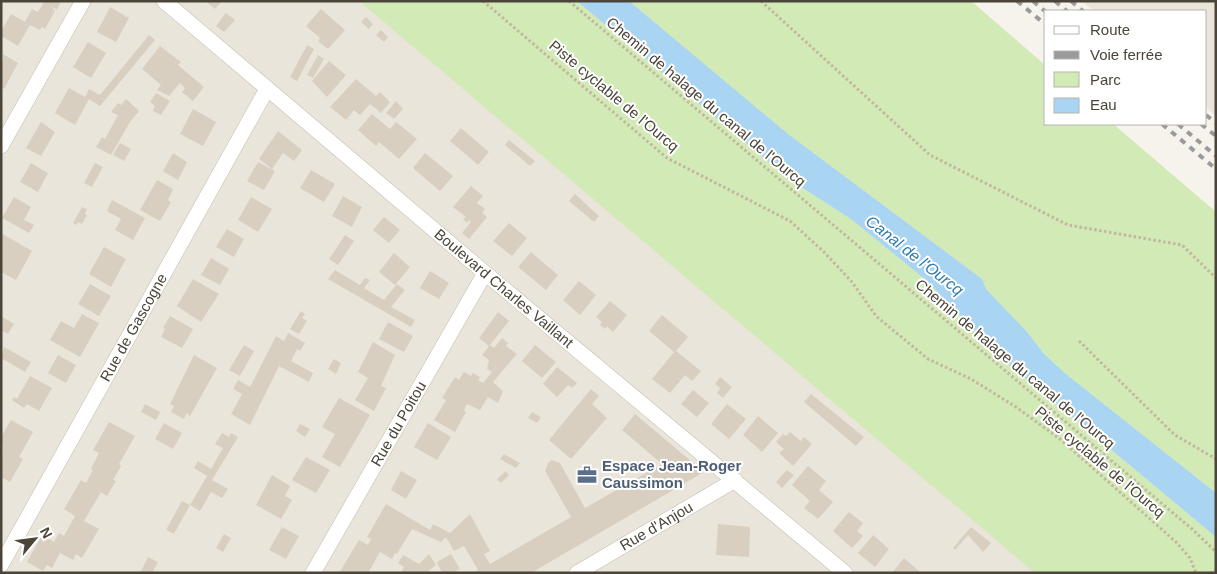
<svg xmlns="http://www.w3.org/2000/svg" width="1217" height="574" viewBox="0 0 1217 574" font-family="Arial,sans-serif">
	<style>
		.residential { fill: #eae5da }
		.green { fill: #d2eab5 }
		.water { fill: #a9d4f2 }
		.building { fill: #d8cfc1 }
		.lines { fill: none; stroke-linecap: round; stroke-linejoin: round }
		.street-casing { stroke: #c2bbae; stroke-width: 16 }
		.path { stroke: #c4b79f; stroke-width: 3; stroke-dasharray: 2.5 2.5; stroke-linecap: butt }
		.street { stroke: #fff; stroke-width: 15 }
		.rail { stroke: #9a9a9a; stroke-width: 4; stroke-dasharray: 6 6; stroke-linecap: butt }
		.labels { text-anchor: middle; stroke-width: 4; stroke-linejoin: round; paint-order: stroke }
		.street-label { font-size: 15px; fill: #4b4439; stroke: #fff }
		.service-label { font-size: 15px; font-weight: bold; fill: #4e5e75; stroke: #fff; text-anchor: start }
		.water-label { font-size: 16px; font-style: italic; fill: #2e7ab2; stroke: #fff }
	</style>
	<rect width="100%" height="100%" fill="#f6f3ec"/>
	<g class="residential">
		<polygon points="1,1 971,1 1046,66 1046,124 1113,124 1216,212 1216,573 1,573"/>
		<polygon points="1082,1 1216,1 1216,116 1206,107 1206,11 1094,11"/>
	</g>
	<g class="green">
		<polygon points="359,1 577,1 789,180 851,219 926,280 1000,357 1216,537 1216,573 1035,573"/>
		<polygon points="629,1 971,1 1046,66 1046,124 1113,124 1216,212 1216,493 1067,375 1044,354 1028,333 986,289 982,279 788,134"/>
	</g>
	<polygon class="water" points="577,1 629,1 788,134 982,279 986,289 1028,333 1044,354 1067,375 1216,493 1216,537 1000,357 926,280 851,219 790,180"/>
	<g class="building">
		<polygon points="42,1 61,1 57,10 51,6 55,11 45,29 42,27 40,30 30,25 18,46 1,36 1,31 11,14 25,22 32,9 38,12 44,2"/>
		<polygon points="205,1 222,1 215,9"/>
		<polygon points="110,7 129,18 116,42 97,32"/>
		<polygon points="321,9 345,30 328,49 318,41 320,38 306,26"/>
		<polygon points="226,13 235,20 224,32 216,26"/>
		<polygon points="366,17 373,24 369,29 361,22"/>
		<polygon points="381,30 388,37 384,42 376,35"/>
		<polygon points="149,35 155,40 100,106 89,99 75,125 55,113 69,88 85,97 89,89 100,95"/>
		<polygon points="88,42 106,53 91,78 73,67"/>
		<polygon points="307,45 314,49 297,81 290,77"/>
		<polygon points="160,46 181,62 178,65 204,87 193,101 182,92 185,88 180,83 169,96 157,90 161,85 142,69"/>
		<polygon points="3,54 18,63 4,89 1,87"/>
		<polygon points="318,55 324,59 313,78 307,75"/>
		<polygon points="329,61 346,75 327,97 312,81"/>
		<polygon points="356,79 376,96 380,92 390,102 381,113 370,104 360,115 354,110 346,120 330,107"/>
		<polygon points="156,93 170,101 161,115 153,111 155,106 150,102"/>
		<polygon points="126,99 139,111 130,122 111,155 96,147 102,137 105,139 118,115 111,112 118,103 121,105"/>
		<polygon points="396,101 403,109 394,119 386,113"/>
		<polygon points="193,109 216,122 203,146 180,134"/>
		<polygon points="372,114 390,129 396,122 417,139 399,159 379,142 376,146 358,130"/>
		<polygon points="41,122 55,132 41,156 26,148"/>
		<polygon points="461,128 489,152 478,165 450,141"/>
		<polygon points="278,131 302,150 294,161 283,153 272,169 259,159"/>
		<polygon points="509,140 535,161 530,166 505,145"/>
		<polygon points="120,143 131,149 124,161 113,155"/>
		<polygon points="173,153 187,162 178,180 163,171"/>
		<polygon points="425,153 453,176 440,191 413,168"/>
		<polygon points="258,162 275,171 264,190 247,181"/>
		<polygon points="31,163 48,173 38,192 20,182"/>
		<polygon points="95,163 103,167 92,187 84,183"/>
		<polygon points="311,170 335,184 324,202 300,188"/>
		<polygon points="157,180 173,189 168,200 171,202 160,221 140,210"/>
		<polygon points="471,186 483,196 477,203 485,209 482,213 487,217 469,239 462,233 471,222 469,220 467,223 463,219 466,217 453,207"/>
		<polygon points="575,194 599,216 594,222 569,201"/>
		<polygon points="343,196 362,207 352,227 332,216"/>
		<polygon points="14,197 31,207 24,220 34,225 29,233 2,218"/>
		<polygon points="251,197 272,209 258,232 238,220"/>
		<polygon points="112,200 145,218 133,240 115,230 121,219 107,211"/>
		<polygon points="82,207 87,209 85,214 87,215 82,224 78,222 77,225 73,223"/>
		<polygon points="384,217 400,230 389,243 373,230"/>
		<polygon points="509,223 527,238 512,256 493,241"/>
		<polygon points="227,229 244,239 234,257 216,247"/>
		<polygon points="1,233 32,251 16,280 1,272"/>
		<polygon points="345,235 354,241 338,265 329,259"/>
		<polygon points="104,247 126,259 111,287 89,274"/>
		<polygon points="531,252 558,275 546,290 518,267"/>
		<polygon points="394,253 410,267 395,285 379,272"/>
		<polygon points="211,258 229,269 220,285 201,275"/>
		<polygon points="335,270 360,285 365,278 370,280 364,288 384,300 397,284 405,290 391,307 415,320 411,327 328,279"/>
		<polygon points="430,271 449,283 439,299 420,288"/>
		<polygon points="193,279 219,294 201,322 177,306"/>
		<polygon points="579,281 596,295 580,315 563,300"/>
		<polygon points="90,284 111,296 99,316 78,304"/>
		<polygon points="610,301 627,315 613,332 607,326 605,329 600,325 602,322 596,317"/>
		<polygon points="301,311 305,314 302,318 307,321 299,334 290,329"/>
		<polygon points="498,312 509,321 490,345 494,348 502,338 508,343 506,346 517,354 493,382 503,391 498,403 488,397 480,410 467,404 464,410 466,412 455,432 434,420 446,400 442,398 455,377 459,380 464,372 471,376 473,373 480,377 478,380 483,383 492,372 487,369 489,360 482,355 489,346 479,338"/>
		<polygon points="82,314 99,323 80,357 50,340 61,321 74,328"/>
		<polygon points="662,315 688,337 676,351 701,371 692,381 685,375 670,393 652,379 674,352 649,331"/>
		<polygon points="1,316 14,324 8,334 1,330"/>
		<polygon points="170,316 193,329 182,348 161,337 165,329 163,328"/>
		<polygon points="388,322 413,336 404,352 379,339"/>
		<polygon points="288,333 305,343 300,351 297,349 291,361 313,373 309,382 279,366 250,425 231,414 242,394 233,389 238,380 250,387 276,336 284,341"/>
		<polygon points="373,342 395,355 381,386 386,388 374,411 355,400 368,378 358,372"/>
		<polygon points="244,345 254,351 240,376 229,370"/>
		<polygon points="535,345 556,362 542,378 522,361"/>
		<polygon points="4,347 31,362 25,372 1,358"/>
		<polygon points="58,355 76,365 66,383 48,373"/>
		<polygon points="194,355 217,368 190,416 187,413 184,419 171,412 174,406 170,404"/>
		<polygon points="334,359 341,363 336,374 328,369"/>
		<polygon points="557,367 577,383 572,388 568,385 557,397 543,384"/>
		<polygon points="30,376 52,388 39,411 27,404 24,408 12,400 14,397 17,399"/>
		<polygon points="720,377 732,387 723,398 717,393 720,388 715,384"/>
		<polygon points="591,389 599,396 592,404 607,418 571,459 549,440"/>
		<polygon points="693,390 709,403 697,417 681,404"/>
		<polygon points="811,394 864,437 856,446 804,402"/>
		<polygon points="339,398 370,415 340,467 322,457 335,434 322,427"/>
		<polygon points="145,404 160,412 156,420 141,412"/>
		<polygon points="727,404 746,419 729,439 711,424"/>
		<polygon points="532,412 541,417 537,423 528,418"/>
		<polygon points="635,414 704,472 531,573 474,573 478,570 464,546 454,551 446,537 441,542 412,529 397,554 395,553 392,559 380,552 368,573 339,573 359,540 368,545 371,539 367,537 386,504 430,530 433,524 450,533 470,514 490,551 484,554 490,564 571,517 545,471 548,463 552,460 560,463 585,508 662,464 622,430"/>
		<polygon points="758,416 778,433 762,452 743,435"/>
		<polygon points="11,420 33,432 19,457 23,459 10,482 1,477 3,448 1,437"/>
		<polygon points="109,422 135,436 119,464 121,466 113,480 116,481 107,496 101,492 84,521 99,529 82,558 76,554 73,560 60,553 52,568 47,565 43,571 27,562 42,535 54,542 59,533 64,536 75,516 64,509 81,480 86,483 93,470 91,469 99,453 93,450"/>
		<polygon points="164,423 182,433 173,449 155,439"/>
		<polygon points="428,423 451,437 437,460 414,447"/>
		<polygon points="300,424 310,429 305,437 296,431"/>
		<polygon points="790,432 801,441 804,437 812,444 793,466 779,453 784,449 776,442 783,434 786,436"/>
		<polygon points="222,433 229,437 231,433 238,437 212,480 228,489 222,498 211,492 200,511 190,505 207,476 194,468 198,461 211,469 223,448 215,444"/>
		<polygon points="504,454 520,463 516,468 500,459"/>
		<polygon points="306,457 330,470 316,493 292,480"/>
		<polygon points="808,466 826,481 819,490 833,502 818,519 804,508 810,501 792,485"/>
		<polygon points="787,470 794,475 782,488 776,482"/>
		<polygon points="401,471 417,480 406,499 391,490"/>
		<polygon points="506,471 509,475 501,483 497,479"/>
		<polygon points="272,475 290,486 285,496 292,500 281,519 256,505"/>
		<polygon points="182,501 190,505 174,534 166,530"/>
		<polygon points="849,512 863,523 857,531 863,536 852,548 833,531"/>
		<polygon points="718,524 750,527 749,557 716,555"/>
		<polygon points="282,527 299,536 286,559 269,550"/>
		<polygon points="971,527 991,543 983,552 968,535 955,550 953,548"/>
		<polygon points="224,534 231,538 223,552 216,548"/>
		<polygon points="873,535 889,549 875,567 858,553"/>
		<polygon points="429,554 436,565 426,573 401,573 404,567 398,563 403,555 419,564"/>
		<polygon points="451,554 460,569 452,573 442,573 437,562"/>
		<polygon points="148,557 158,562 152,573 140,573"/>
		<polygon points="904,558 921,573 892,573"/>
	</g>
	<g class="lines">
		<defs>
			<g id="street">
				<path id="s1" d="M164,1l321,272 360,300"/>
				<polyline points="1,146 83,1"/>
				<path id="s2" d="M1,565l266,-476"/>
				<path id="s3" d="M313,573l172,-300"/>
				<path id="s4" d="M577,573l158,-93"/>
			</g>
		</defs>
		<use href="#street" class="street-casing"/>
		<g class="path">
			<polyline points="483,1 667,158 790,221 823,251 852,282 876,316 928,359 971,379 1016,407 1060,439 1176,542 1190,558 1196,573"/>
			<polyline points="569,1 1192,529 1216,552"/>
			<polyline points="761,1 930,155 1068,225 1182,245 1216,278"/>
			<polyline points="1079,341 1175,435 1216,459"/>
			<polyline points="1210,573 1216,572"/>
		</g>
		<use href="#street" class="street"/>
		<g class="rail">
			<polyline points="1017,1 1046,25"/>
			<polyline points="1033,1 1046,12"/>
			<polyline points="1055,1 1067,11"/>
			<polyline points="1071,1 1083,11"/>
			<polyline points="1206,115 1216,123"/>
			<polyline points="1162,124 1216,169"/>
			<polyline points="1178,124 1216,156"/>
			<polyline points="1201,124 1216,136"/>
		</g>
	</g>
	<defs>
		<symbol id="office-bare" viewBox="-9 -9 18 18"><path d="M-6-3h4V-5.5h4V-3h4V5H-6ZM-1-4.5V-3h2v-1.5ZM-6 0V1H6V0Z" fill="#5c6f8a" stroke="#fff" stroke-width="2.5" paint-order="stroke"/></symbol>
	</defs>
	<g fill-rule="evenodd">
		<use href="#office-bare" x="573" y="461" width="28" height="28"/>
	</g>
	<g class="labels">
		<g class="street-label">
			<text transform="translate(614 96) rotate(40)" y="5">Piste cyclable de l'Ourcq</text>
			<text transform="translate(706 102) rotate(40)" y="5">Chemin de halage du canal de l'Ourcq</text>
			<text dy="5" stroke="none"><textPath href="#s1" startOffset="445">Boulevard Charles Vaillant</textPath></text>
			<text dy="5" stroke="none"><textPath href="#s2" startOffset="272">Rue de Gascogne</textPath></text>
			<text transform="translate(1015 364) rotate(40)" y="5">Chemin de halage du canal de l'Ourcq</text>
			<text dy="5" stroke="none"><textPath href="#s3" startOffset="172">Rue du Poitou</textPath></text>
			<text transform="translate(1100 462) rotate(40)" y="5">Piste cyclable de l'Ourcq</text>
			<text dy="5" stroke="none"><textPath href="#s4" startOffset="92">Rue d'Anjou</textPath></text>
		</g>
		<g class="service-label">
			<text x="602" y="471">Espace Jean-Roger<tspan x="602" dy="17">Caussimon</tspan></text>
		</g>
		<g class="water-label">
			<text transform="translate(915 255) rotate(38)" y="6">Canal de l'Ourcq</text>
		</g>
	</g>
	<rect width="1217" height="574" fill="none" stroke="#4b4439" stroke-width="5"/>
	<rect x="1044" y="10" width="162" height="115" fill="#ffffff" stroke="#b7b4b0"/>
	<rect x="1054" y="26" width="25" height="8" fill="#ffffff" stroke="#b7b4b0"/>
	<text x="1090" y="35" font-size="15" fill="#4b4439">Route</text>
	<rect x="1054" y="51" width="25" height="8" fill="#9a9a9a" stroke="#b7b4b0"/>
	<text x="1090" y="60" font-size="15" fill="#4b4439">Voie ferrée</text>
	<rect x="1054" y="72" width="25" height="15" fill="#d2eab5" stroke="#b7b4b0"/>
	<text x="1090" y="85" font-size="15" fill="#4b4439">Parc</text>
	<rect x="1054" y="98" width="25" height="15" fill="#a9d4f2" stroke="#b7b4b0"/>
	<text x="1090" y="110" font-size="15" fill="#4b4439">Eau</text>
	<g transform="translate(35 539) rotate(61)" stroke="#ffffff" stroke-width="4" paint-order="stroke">
	<path d="M0-4L9 19L0 12L-9 19Z" fill="#4b4439"/>
	<text y="-8" font-size="14" font-weight="bold" text-anchor="middle" fill="#4b4439">N</text>
	</g>
</svg>
